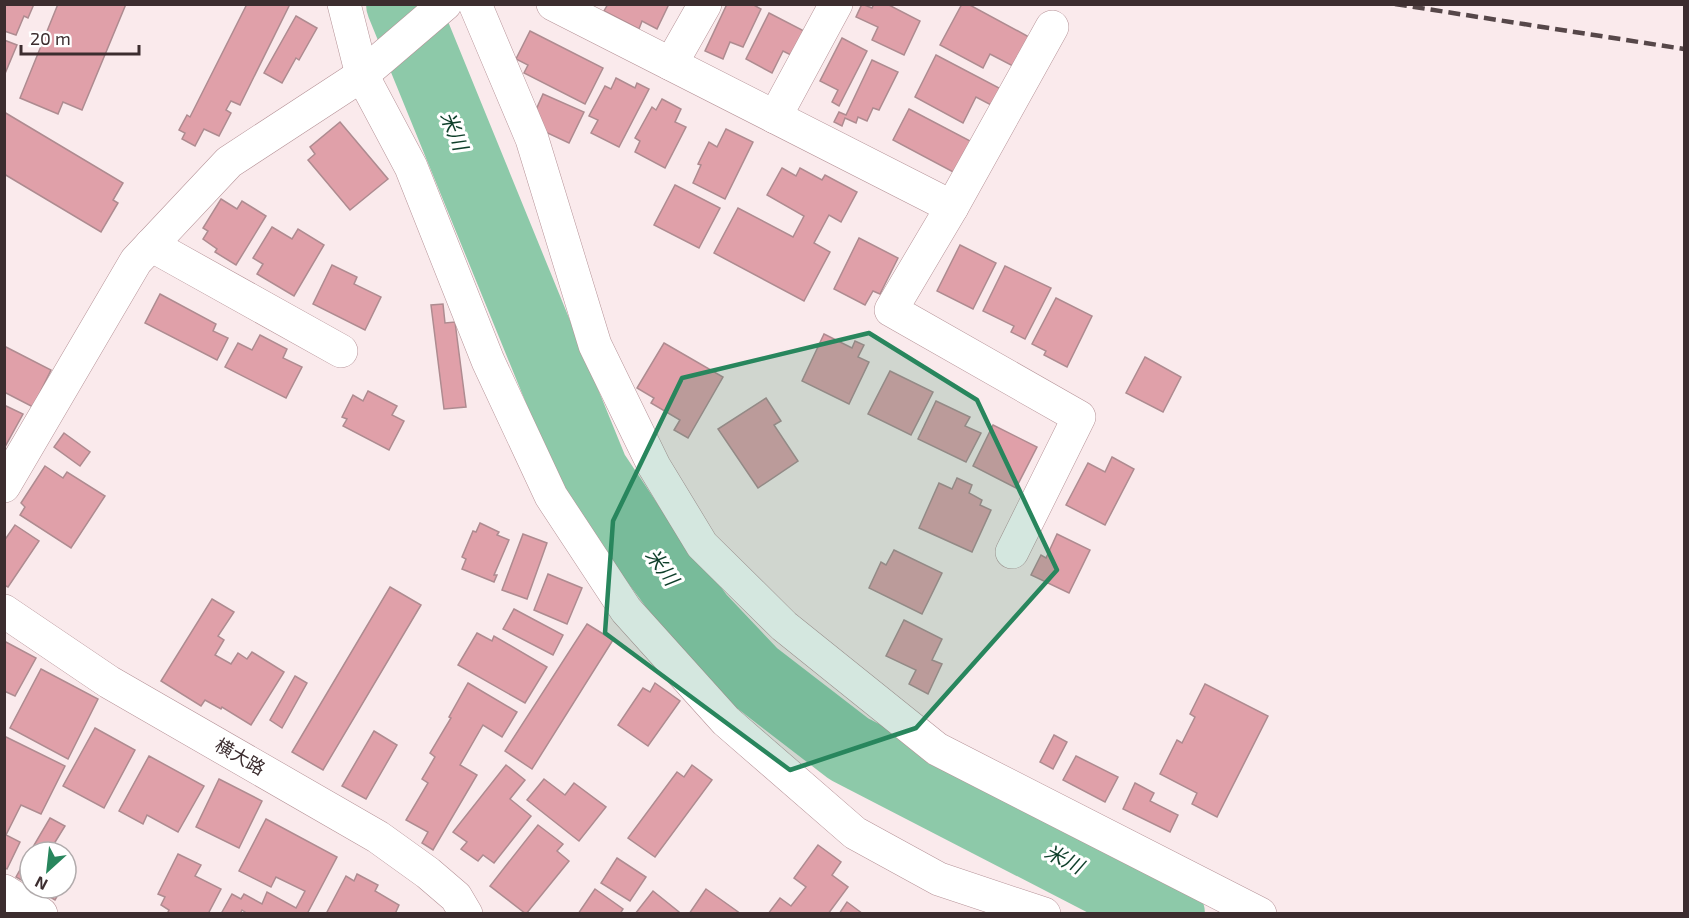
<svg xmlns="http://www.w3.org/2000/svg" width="1689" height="918" viewBox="0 0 1689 918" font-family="'Exo 2','Noto Sans JP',sans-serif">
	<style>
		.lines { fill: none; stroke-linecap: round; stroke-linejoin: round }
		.river { stroke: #8dc9a9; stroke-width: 72 }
		.building { fill: #e0a0a9; stroke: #ae8b90; stroke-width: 1.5 }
		.minor-casing { stroke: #b69398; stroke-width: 34 }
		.minor { stroke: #fff; stroke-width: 33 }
		.rail { stroke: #564749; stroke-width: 4.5; stroke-dasharray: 12 6; stroke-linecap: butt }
		.marked { fill: #28865d; fill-opacity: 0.2; stroke: #28865d; stroke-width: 4.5; stroke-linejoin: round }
		.labels { text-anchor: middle; stroke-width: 6; stroke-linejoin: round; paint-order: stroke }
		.street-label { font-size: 18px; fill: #3c2d2f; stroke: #fff }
		.water-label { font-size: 20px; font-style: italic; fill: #0e3f2a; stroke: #fff }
	</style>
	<rect width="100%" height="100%" fill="#faeaec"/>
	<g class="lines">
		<polyline class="river" points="402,4 593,472 631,529 644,544 699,618 753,675 849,749 1169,914"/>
	</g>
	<g class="building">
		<polygon points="4,4 34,4 28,18 24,16 16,35 4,31"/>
		<polygon points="58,4 126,4 82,110 63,102 58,114 20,98"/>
		<polygon points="247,4 290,4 240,105 231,101 226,110 231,113 219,136 204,129 195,146 182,139 185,133 179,130 187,115 190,117"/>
		<polygon points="608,4 669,4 657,29 642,21 639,29 604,11"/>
		<polygon points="727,4 752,4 761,9 743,47 730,42 723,59 705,51"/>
		<polygon points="862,4 872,8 874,4 887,4 920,21 904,55 872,40 878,27 856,17"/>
		<polygon points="962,4 968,4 1029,37 1013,66 990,54 983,68 940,45"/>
		<polygon points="769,13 804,31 791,55 783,51 772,73 746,59"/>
		<polygon points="296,16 317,28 299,60 296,58 282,83 264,73"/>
		<polygon points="530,31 603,68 585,104 524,73 528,65 516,59"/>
		<polygon points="842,38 867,51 839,106 832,102 838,90 820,81"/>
		<polygon points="4,40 17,45 4,76"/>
		<polygon points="936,55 1001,89 993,106 976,97 963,123 915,97"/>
		<polygon points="872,60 898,72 879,110 873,108 867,121 858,117 856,123 845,118 842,126 834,122 839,112 846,115"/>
		<polygon points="616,78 635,88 637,83 649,89 619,147 591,133 598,120 589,116 605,86 611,89"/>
		<polygon points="543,94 584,112 569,143 541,130 532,119"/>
		<polygon points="662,99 681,109 675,122 686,127 665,168 635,152 640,141 635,138 652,107 656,110"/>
		<polygon points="909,109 974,143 957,174 893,140"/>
		<polygon points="4,112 123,183 113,200 118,203 101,232 4,174"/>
		<polygon points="340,122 388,179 350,210 308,160 315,154 310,147"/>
		<polygon points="726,129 753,142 725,199 693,183 701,165 698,164 709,142 717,147"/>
		<polygon points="782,168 796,176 800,168 822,180 825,175 857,192 841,222 829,215 814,243 830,252 804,301 714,253 738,208 793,237 804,216 767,195"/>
		<polygon points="675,185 720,208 699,248 654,225"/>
		<polygon points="221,199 237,209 242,201 266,216 236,265 215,252 217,249 203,239 208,231 203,228"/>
		<polygon points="272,227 292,239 298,229 324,245 294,296 257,274 263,264 253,258"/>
		<polygon points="859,238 898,258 880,294 873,291 865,305 834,289"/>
		<polygon points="960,245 996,263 973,309 937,291"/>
		<polygon points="332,265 357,277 354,284 381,297 365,330 313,304"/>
		<polygon points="1005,266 1051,288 1025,339 1011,332 1014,326 983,311"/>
		<polygon points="160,294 216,324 213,331 228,338 217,360 145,323"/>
		<polygon points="1056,298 1092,316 1067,367 1044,355 1046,351 1032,344"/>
		<polygon points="443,304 445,323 455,322 466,407 444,409 431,305"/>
		<polygon points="824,334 852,348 855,341 864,345 858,357 869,362 849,404 802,381"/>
		<polygon points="260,335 287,349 283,358 302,367 286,398 225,367 238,343 252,350"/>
		<polygon points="664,343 723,377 688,438 674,430 680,420 651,403 654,398 637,388"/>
		<polygon points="4,346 51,370 33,407 4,392"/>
		<polygon points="1145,357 1181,377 1163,412 1126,393"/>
		<polygon points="890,371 933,392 911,435 868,414"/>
		<polygon points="368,391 397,406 392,415 404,421 389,450 343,426 347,419 342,417 353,395 363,401"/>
		<polygon points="766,398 781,421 774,425 798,461 758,488 718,429"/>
		<polygon points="936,401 970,417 965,426 981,433 966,462 918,439"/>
		<polygon points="4,405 23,414 6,445 4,444"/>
		<polygon points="993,425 1037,447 1016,488 973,466"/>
		<polygon points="64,433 90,452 80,466 54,447"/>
		<polygon points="1112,457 1134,469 1105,525 1066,505 1088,463 1105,472"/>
		<polygon points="45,466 63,478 67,472 105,496 71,548 20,515 25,507 21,503"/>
		<polygon points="957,478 972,485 969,493 982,500 980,505 991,510 972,552 919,528 939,483 952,489"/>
		<polygon points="480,523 499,532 497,535 509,540 494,575 497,575 494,582 462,569 466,559 462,557 473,531 476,532"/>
		<polygon points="15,525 39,541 8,587 4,585 4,541"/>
		<polygon points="523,534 547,543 527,599 502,590"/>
		<polygon points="1057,534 1090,550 1069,593 1031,575 1041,555 1046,558"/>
		<polygon points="894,550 942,573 922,614 869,588 881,562 886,565"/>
		<polygon points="548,574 582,588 567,624 534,610"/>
		<polygon points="390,587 421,605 323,770 292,752"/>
		<polygon points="212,599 234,612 218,636 224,640 215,655 231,664 238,653 247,659 252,652 284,672 251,725 222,707 221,709 205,700 201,706 161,681"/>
		<polygon points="514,609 563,635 553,655 503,629"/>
		<polygon points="904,620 942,639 932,660 942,664 928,694 909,684 916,670 886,656"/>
		<polygon points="587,624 613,640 532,769 505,751"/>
		<polygon points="477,633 492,641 494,636 547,667 525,703 458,665"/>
		<polygon points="4,641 36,658 15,696 4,691"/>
		<polygon points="41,669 98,699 68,759 10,728"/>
		<polygon points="295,676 307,683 282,728 270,720"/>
		<polygon points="468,683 517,712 502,737 483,725 460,765 477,775 433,850 422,843 428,832 406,820 428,783 422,779 435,757 430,753 451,718 449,717"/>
		<polygon points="655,683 680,701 648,746 618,725 643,688 650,692"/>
		<polygon points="1205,684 1268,716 1217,817 1192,804 1197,793 1160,774 1177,740 1182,743 1195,717 1190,714"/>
		<polygon points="95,728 135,750 104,808 63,786"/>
		<polygon points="374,731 397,745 366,799 342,786"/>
		<polygon points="1054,735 1067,742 1053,769 1040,762"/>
		<polygon points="4,736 65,766 41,814 21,805 6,835 20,842 7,869 4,867"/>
		<polygon points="149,756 204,786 178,832 147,815 143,824 119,811"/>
		<polygon points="1076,756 1118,777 1105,802 1063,780"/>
		<polygon points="506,765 525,780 510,799 531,816 494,863 483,855 478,861 461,849 467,842 453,832"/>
		<polygon points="692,765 712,780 655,857 628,838 677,772 684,777"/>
		<polygon points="219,779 262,801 239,848 196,827"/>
		<polygon points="544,779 565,795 574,783 606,807 579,841 527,800"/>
		<polygon points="1135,783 1154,793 1150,801 1178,815 1170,832 1123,809"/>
		<polygon points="50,818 65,826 49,852 30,852"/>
		<polygon points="266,819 337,857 307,914 248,914 242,910 240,914 221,914 232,894 241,899 244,894 262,904 267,892 296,908 305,891 276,877 271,887 239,871"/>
		<polygon points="538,825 563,844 557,851 569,861 526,914 490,886"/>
		<polygon points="818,845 841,862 832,875 848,887 828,914 768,914 780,898 791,906 806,887 794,878"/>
		<polygon points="30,852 30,885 16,877"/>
		<polygon points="178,854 201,865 195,876 221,889 208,914 167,914 169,910 161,905 165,897 158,894"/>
		<polygon points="617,858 646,877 630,901 601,883"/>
		<polygon points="357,874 378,885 375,891 399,905 395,914 326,914 346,876 354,881"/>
		<polygon points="35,888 62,888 55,900"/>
		<polygon points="595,889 623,909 620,914 578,914"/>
		<polygon points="706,889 741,914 689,914"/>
		<polygon points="653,891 679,912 678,914 635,914"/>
		<polygon points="847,902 863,914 839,914"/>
	</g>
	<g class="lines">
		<defs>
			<g id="minor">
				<polyline points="344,4 362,75 411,167 488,361 551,496 626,610 726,721 855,833 939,879 1044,914"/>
				<polyline points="475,4 532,139 595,345 654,466 702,545 784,626 937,749 1260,914"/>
				<polyline points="553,4 952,207 891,310 1079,417 1012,552"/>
				<polyline points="671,64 705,4"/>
				<polyline points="775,117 836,4"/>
				<polyline points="952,207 1052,27"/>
				<polyline points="151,245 341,351"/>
				<polyline points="4,486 136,261 229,162 362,75 445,4"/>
				<polyline points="4,611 109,682 378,837 428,873 456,897 466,914"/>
				<polyline points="4,891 41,914"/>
			</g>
		</defs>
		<use href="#minor" class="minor-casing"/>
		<use href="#minor" class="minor"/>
		<polyline class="rail" points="1395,4 1684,49"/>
	</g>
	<path class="marked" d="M869,333l108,67 80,170 -141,158 -126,42 -185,-137 8,-112 69,-143z"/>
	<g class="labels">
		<g class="street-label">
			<text transform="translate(240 757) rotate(30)" y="6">横大路</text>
		</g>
		<g class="water-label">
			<text transform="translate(454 131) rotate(68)" y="7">米川</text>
			<text transform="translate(662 567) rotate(54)" y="7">米川</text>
			<text transform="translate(1064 859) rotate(27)" y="7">米川</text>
		</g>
	</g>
	<rect width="1689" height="918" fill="none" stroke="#3c2d2f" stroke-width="12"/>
	<g transform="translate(48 870) rotate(207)"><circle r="28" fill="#ffffff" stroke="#b1abac" stroke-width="1.5"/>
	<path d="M0-4.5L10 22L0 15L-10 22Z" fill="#28865d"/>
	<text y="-9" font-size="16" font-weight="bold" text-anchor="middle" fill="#3c2d2f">N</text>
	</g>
	<path d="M21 45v9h118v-9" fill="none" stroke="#3c2d2f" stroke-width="3"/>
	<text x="30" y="45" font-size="18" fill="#3c2d2f" stroke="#ffffff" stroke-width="4.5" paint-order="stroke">20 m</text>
</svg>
